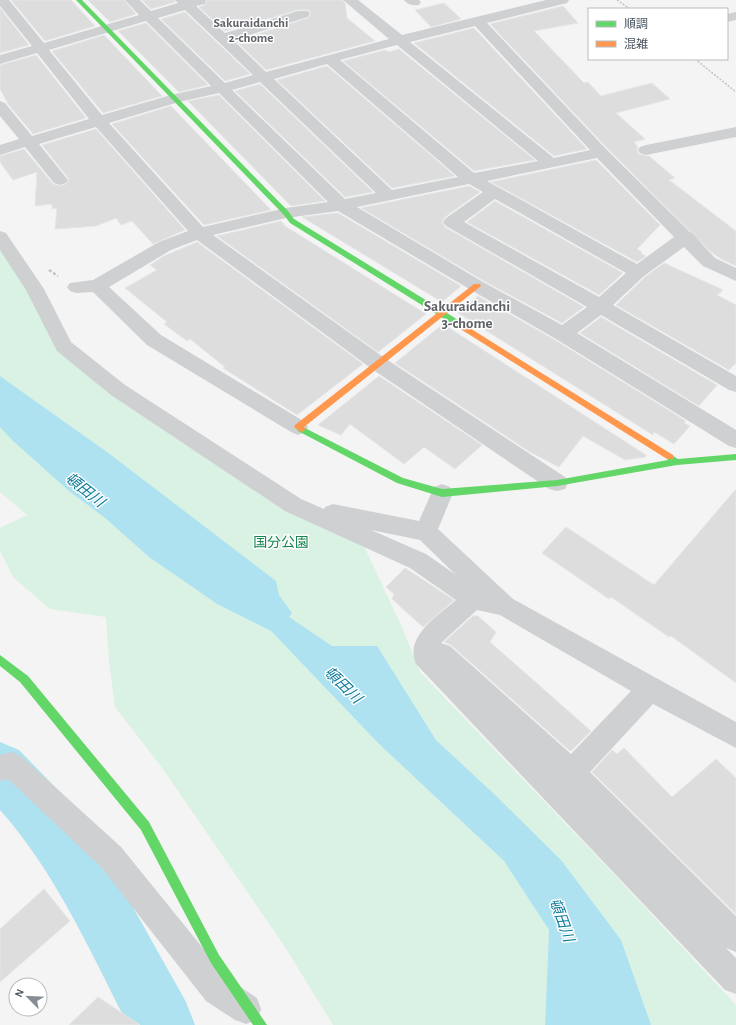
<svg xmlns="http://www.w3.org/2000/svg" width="736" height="1025" viewBox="0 0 736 1025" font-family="'Alegreya Sans','Noto Sans JP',sans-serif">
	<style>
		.green { fill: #d9f2e3 }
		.water { fill: #aee2f0 }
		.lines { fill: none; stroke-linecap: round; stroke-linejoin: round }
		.river { fill: #aee2f0; fill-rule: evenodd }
		.building { fill: #ddddde; stroke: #e5e6e7 }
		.path-far1 { stroke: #bcc7c4; stroke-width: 1.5; stroke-dasharray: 2 1.5; stroke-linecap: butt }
		.path { stroke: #bcc7c4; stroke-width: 2.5; stroke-dasharray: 3 2; stroke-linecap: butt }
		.street { fill: #ced0d2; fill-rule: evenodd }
		.fast { fill: #63d668; fill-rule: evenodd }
		.slow { fill: #ff974d; fill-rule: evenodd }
		.labels { text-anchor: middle; stroke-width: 3; stroke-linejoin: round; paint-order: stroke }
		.far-neighbourhood-label { font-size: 13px; font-weight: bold; fill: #5f6368; stroke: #fff }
		.park-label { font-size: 14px; fill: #17864f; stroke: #fff }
		.neighbourhood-label { font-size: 15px; font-weight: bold; fill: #5f6368; stroke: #fff }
		.water-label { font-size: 15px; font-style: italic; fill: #0c7c9b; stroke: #fff }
	</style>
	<rect width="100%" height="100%" fill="#f4f4f4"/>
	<g class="green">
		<polygon points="0,245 31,294 55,345 361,540 401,625 420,672 610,870 736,1005 736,1025 651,1025 492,792 436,740 377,647 332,646 288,617 107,452 0,376"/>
		<polygon points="0,421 69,491 105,518 149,557 217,604 271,631 379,744 504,861 549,930 545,1025 333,1025 285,947 163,769 115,707 109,662 106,617 50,609 13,577 0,551 0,528 27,515 0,492"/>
	</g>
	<polygon class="water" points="0,376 107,452 276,581 279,595 292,613 289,617 332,646 377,646 436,740 492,792 561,860 621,940 651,1025 545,1025 549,930 504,861 379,744 271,631 217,604 149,557 105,518 69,491 12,440 0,427"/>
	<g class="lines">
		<path class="river" d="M0,742l19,8 36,37 43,58 88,157 9,23h-67c-38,-74 -72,-152 -128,-215z"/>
	</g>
	<g class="building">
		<polygon points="11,0 71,0 95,26 45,41"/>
		<polygon points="88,0 124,0 136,14 110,22"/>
		<polygon points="142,0 174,0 175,2 151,9"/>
		<polygon points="207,0 342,0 345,3 347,18 375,41 266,70 236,41 308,18 311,15 309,10 298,10 225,31 199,7 205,5"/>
		<polygon points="444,3 461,19 431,27 415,10"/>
		<polygon points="563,6 578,23 534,31 584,83 588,82 601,96 652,83 670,99 616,113 645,139 634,142 638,147 637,151 639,154 646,156 649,156 675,178 669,180 736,231 736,266 721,259 710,251 608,149 490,24"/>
		<polygon points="0,8 29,45 0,53"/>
		<polygon points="185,12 250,74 225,81 161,19"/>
		<polygon points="146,23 208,85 179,92 118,31"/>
		<polygon points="474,28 587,149 554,156 414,43"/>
		<polygon points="104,35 162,96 103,113 52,51"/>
		<polygon points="399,49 535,160 474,171 343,61 385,50 389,52"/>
		<polygon points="36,55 86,118 33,134 8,104 0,89 0,65"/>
		<polygon points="327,66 455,176 392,188 277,80"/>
		<polygon points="260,84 373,192 345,197 235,91"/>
		<polygon points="219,95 325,201 291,206 188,101"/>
		<polygon points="171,106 271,210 204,225 112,124"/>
		<polygon points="96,129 185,230 153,244 132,221 121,225 116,218 96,226 55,229 57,208 52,209 52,204 35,206 37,172 13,180 0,162 0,156 24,149 53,184 60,186 66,184 69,179 42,145"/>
		<polygon points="596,160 660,225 637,249 642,252 641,253 646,256 637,262 491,182"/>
		<polygon points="469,186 480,192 445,217 442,222 445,227 584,307 562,323 484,281 361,208"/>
		<polygon points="495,201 623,273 599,295 467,222"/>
		<polygon points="338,213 461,286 442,302 302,217"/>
		<polygon points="281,221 285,226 426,314 378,352 217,236"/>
		<polygon points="197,242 363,364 297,415 223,368 225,367 190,339 187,341 164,324 167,322 125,288 157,270 150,265 164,256"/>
		<polygon points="664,263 723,290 717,295 736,305 736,363 729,370 616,305 645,277"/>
		<polygon points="478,296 555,340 686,421 684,423 690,426 674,444 654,432 653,435 458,313"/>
		<polygon points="601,317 717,385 699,406 580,333"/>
		<polygon points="443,324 646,455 645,457 625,460 583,436 559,467 530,452 395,363"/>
		<polygon points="379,376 482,445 455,469 424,447 404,464 350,424 341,435 318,425"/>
		<polygon points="736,489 736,683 671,636 669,637 611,597 609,599 542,553 566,527 654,585"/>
		<polygon points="405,568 454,600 423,627 392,599 394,594 386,587"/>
		<polygon points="474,615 475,617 477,615 496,632 490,642 591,731 572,750 570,751 451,645 444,642"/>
		<polygon points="624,748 672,797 716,759 736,778 736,914 592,772 612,750 617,754"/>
		<polygon points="44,889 70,921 0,982 0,929"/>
		<polygon points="98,997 140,1025 69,1025"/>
	</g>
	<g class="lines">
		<g class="path-far1">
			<polyline points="617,0 630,9"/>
			<polyline points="695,59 736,92"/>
		</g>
		<polyline class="path" points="49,270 58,276"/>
		<g class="street">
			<path d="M0,0h9l35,43 95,-28 -14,-15h15l11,11 27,-8 -3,-3h31l-1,4 -9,2 29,27 73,-22h10l2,3 -2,3 -75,23 33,32 123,-33 -46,-39h15l44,35 144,-35h23l-2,3 -80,20 120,127 83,82 2,1 23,25 21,10v13l-33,-15 -19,-19 -40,29 -31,29 123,71v16l-7,-2 -128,-75 -24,18 159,97v18l-7,-2 -173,-107 -85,-49 -133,-79 -52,7 -73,17 173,124 179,118 3,6 -3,6 -8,2 -8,-2 -177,-120 -175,-129 -26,10 -62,37 52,48 144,87 3,5 -3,5 -7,3 -7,-3 -144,-87 -54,-53 -17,1 -6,-2 -3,-4 3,-4 23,-3 66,-38 29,-11 -92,-104 -57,17 29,36 -2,3 -6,2 -6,-2 -29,-36 -25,8v-10l19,-6 -19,-23v-15l5,2 27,33 57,-17 -52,-66 -37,11v-9l32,-9 -32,-40zM185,10l68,65 -28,8 -67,-65zM146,21l65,65 -40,9 -69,20 -53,-65zM475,26l115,124 -36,8 -144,-116zM397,45l141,116 -64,12 -134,-113zM327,64l131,113 -66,13 -118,-111zM260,82l116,111 -31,6 -113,-109zM219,93l109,109 -42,6 -83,19 -94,-104 70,-21zM597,158l77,79 -37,27 -150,-83zM469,184l14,8 -37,26 -3,4 3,4 141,81 -25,18 -79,-43 -126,-75zM495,199l131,74 -27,24 -135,-75z"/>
			<path d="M404,0h15l2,2 -2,3c-6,1 -11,0 -15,-5z"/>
			<polygon points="736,12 736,20 727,22 727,14"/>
			<polygon points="736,127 736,137 646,155 640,153 638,150 640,147 646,145"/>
			<path d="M0,231l6,2 38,56 27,53 54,43 176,114 23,10 1,-2 8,-3 86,17 15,-34 8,-3 8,3 3,6 -15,36 75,70 223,123v26l-83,-44 -63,68 146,144v36l-10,-4 10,10v36l-11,-4 -309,-326c-12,-28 22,-48 40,-64l-46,-32 -125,-57 -174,-116 -54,-44 -31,-61 -26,-40zM371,530l49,10 36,35 -30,-21zM477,610l23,5 131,76 -60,63 -121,-108 -9,-3z"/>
			<polygon points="12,752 21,756 121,847 228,979 257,998 261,1009 257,1020 246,1024 235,1020 206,1001 101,867 8,779 0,781 0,755"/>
		</g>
		<g class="fast">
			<polygon points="76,0 82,0 288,211 294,219 468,326 469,328 468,330 462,330 290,223 284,215"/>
			<polygon points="301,426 403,478 442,489 557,480 668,460 666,457 670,454 678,459 736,454 736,460 677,465 557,486 442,497 397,483 298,431 297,429"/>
			<polygon points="0,655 28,676 149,822 219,955 267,1025 253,1025 211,963 141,830 20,682 0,666"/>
		</g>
		<g class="slow">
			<polygon points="474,284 480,284 481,286 304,427 305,429 304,431 301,432 294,427 295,425"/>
			<polygon points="465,325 673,455 674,457 673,459 667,459 462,330 461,328 462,326"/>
		</g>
	</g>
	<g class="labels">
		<g class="far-neighbourhood-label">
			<text x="251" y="27">Sakuraidanchi<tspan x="251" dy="15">2-chome</tspan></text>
		</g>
		<g class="park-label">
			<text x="281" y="547">国分公園</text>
		</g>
		<g class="neighbourhood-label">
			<text x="467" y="311">Sakuraidanchi<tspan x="467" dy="17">3-chome</tspan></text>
		</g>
		<g class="water-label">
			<text transform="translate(85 490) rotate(38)" y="5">頓田川</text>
			<text transform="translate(343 685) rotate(44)" y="5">頓田川</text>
			<text transform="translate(562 920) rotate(70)" y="5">頓田川</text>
		</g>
	</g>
	<rect x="588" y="8" width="140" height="52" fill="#ffffff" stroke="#b7bbc0"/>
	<rect x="596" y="21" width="20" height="6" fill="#63d668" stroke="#b7bbc0"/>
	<text x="624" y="28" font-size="12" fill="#4a5661">順調</text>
	<rect x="596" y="41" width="20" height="6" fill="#ff974d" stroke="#b7bbc0"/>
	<text x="624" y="48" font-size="12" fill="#4a5661">混雑</text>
	<g transform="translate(28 997) rotate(294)"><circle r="19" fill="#ffffff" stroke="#b7bbc0"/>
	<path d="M0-3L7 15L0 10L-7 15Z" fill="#868d94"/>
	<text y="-6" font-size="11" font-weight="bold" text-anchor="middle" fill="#4a5661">N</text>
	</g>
</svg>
